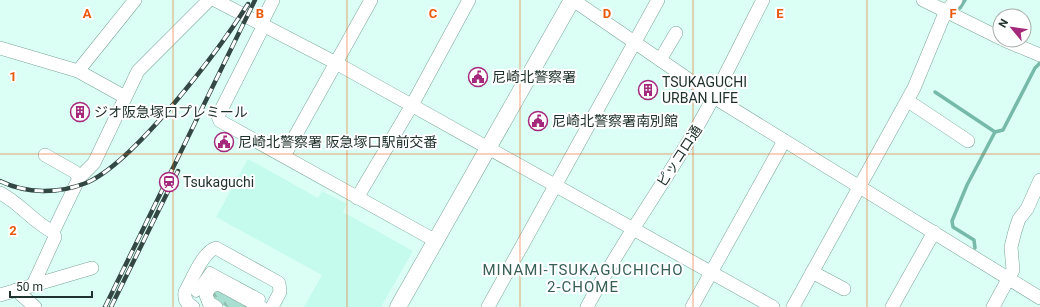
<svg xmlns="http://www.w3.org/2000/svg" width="1040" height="307" viewBox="0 0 1040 307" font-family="Roboto,'Noto Sans JP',sans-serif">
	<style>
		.built { fill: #c5fbec }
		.forest { fill: url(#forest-firs) }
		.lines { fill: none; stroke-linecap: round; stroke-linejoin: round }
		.stream { stroke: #77baa9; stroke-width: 3.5 }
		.pedestrian-casing { stroke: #7ba599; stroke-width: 11 }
		.minor-casing { stroke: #7ba599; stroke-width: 14 }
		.tertiary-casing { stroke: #7ba599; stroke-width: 17 }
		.pedestrian { stroke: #fff; stroke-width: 10 }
		.minor { stroke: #fff; stroke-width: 13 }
		.tertiary { stroke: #fff; stroke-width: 16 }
		.rail-casing { stroke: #344843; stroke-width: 4.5 }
		.rail { stroke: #fff; stroke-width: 3; stroke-dasharray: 9; stroke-linecap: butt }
		.grid { fill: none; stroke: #e8590c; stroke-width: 1; stroke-opacity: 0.55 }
		.labels { text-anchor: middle; stroke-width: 4; stroke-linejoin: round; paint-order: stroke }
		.poi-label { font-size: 14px; fill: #20322d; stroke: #fff; text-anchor: start }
		.street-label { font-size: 14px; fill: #20322d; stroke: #fff }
		.neighbourhood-label { font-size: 15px; letter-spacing: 1px; fill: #375f55; stroke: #fff }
		.grid-label { font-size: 13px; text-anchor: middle; font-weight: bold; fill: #e8590c; stroke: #fff; stroke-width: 4; stroke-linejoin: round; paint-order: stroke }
	</style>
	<defs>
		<pattern id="forest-firs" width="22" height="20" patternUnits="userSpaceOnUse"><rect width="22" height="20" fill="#a9dfd0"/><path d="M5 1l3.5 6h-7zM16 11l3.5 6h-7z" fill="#91c0b3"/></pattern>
	</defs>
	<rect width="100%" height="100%" fill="#dbfff4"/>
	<polygon class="built" points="248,159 318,198 322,191 347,204 343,212 413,251 381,307 304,307 322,275 216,217"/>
	<polygon class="forest" points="216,290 250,307 227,307 214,300 212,294"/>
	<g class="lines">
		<g class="stream">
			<polyline points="953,9 960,8 965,0"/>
			<polyline points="935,92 995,132 967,185 952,221 953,227 974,240 975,248"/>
			<polyline points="995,132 1003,130 1035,68 1040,63"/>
		</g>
		<defs>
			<polyline id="pedestrian" points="196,292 210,272 260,299"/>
			<g id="minor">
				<polyline points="215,0 336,63 773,307"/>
				<polyline points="273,0 264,18 262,29 218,116 220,121 436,241"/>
				<polyline points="573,0 720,101 1040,298"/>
				<polyline points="923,0 1000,38"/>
				<polyline points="1004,40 1040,55"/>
				<polyline points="0,48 78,71 125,97"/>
				<polyline points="660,60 676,33"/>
				<polyline points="78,71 135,0"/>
				<polyline points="908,101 968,141"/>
				<polyline points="45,155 75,172 79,178"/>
				<polyline points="284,156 371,0"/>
				<path d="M0,193c20,10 33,29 53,39"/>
				<polyline points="357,198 412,105 469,0"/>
				<polyline points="812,272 844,289"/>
				<polyline points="33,285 55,237 53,232 79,178 94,163 138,71 209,0"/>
				<polyline points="16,290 35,307"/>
				<polyline points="0,295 92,268"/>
				<path d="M193,307c-6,-3 -9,-8 -8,-15 7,-12 18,-41 31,-44l63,35 1,9 -8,15"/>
				<path d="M216,307l-7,-4 -3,-8c2,-7 6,-11 13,-11l42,23"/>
				<polyline points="488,307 658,0"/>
				<path d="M587,307c31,-59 70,-113 104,-170 27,-44 48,-91 72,-137"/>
				<polyline points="692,307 784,141"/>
				<polyline points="793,307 914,88 945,13 956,0"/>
				<polyline points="892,307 934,232"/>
				<polyline points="993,307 1013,270 1011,247 1015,231 1019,219 1027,209 1040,180"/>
			</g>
			<polyline id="tertiary" points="398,307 572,0"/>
		</defs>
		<use href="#pedestrian" class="pedestrian-casing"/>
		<use href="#minor" class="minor-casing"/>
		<use href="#tertiary" class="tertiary-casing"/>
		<use href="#pedestrian" class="pedestrian"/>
		<use href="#minor" class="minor"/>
		<use href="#tertiary" class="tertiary"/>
		<defs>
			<g id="rail">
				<path d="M0,181c27,13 58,13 86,2 48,-20 133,-133 162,-179"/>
				<polyline points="105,307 255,0"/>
				<polyline points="111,307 178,171"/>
			</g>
		</defs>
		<use href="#rail" class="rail-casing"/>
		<use href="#rail" class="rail"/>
	</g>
	<path class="grid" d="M173,0v307M347,0v307M520,0v307M693,0v307M867,0v307M0,154h1040"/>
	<defs>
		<symbol id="civic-ring" viewBox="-11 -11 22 22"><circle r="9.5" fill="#fff" stroke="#a4287b" stroke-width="1.5"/><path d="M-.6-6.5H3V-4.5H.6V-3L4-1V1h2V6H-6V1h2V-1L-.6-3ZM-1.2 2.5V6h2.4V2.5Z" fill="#a4287b"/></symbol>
		<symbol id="building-ring" viewBox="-11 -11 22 22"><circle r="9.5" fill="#fff" stroke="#a4287b" stroke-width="1.5"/><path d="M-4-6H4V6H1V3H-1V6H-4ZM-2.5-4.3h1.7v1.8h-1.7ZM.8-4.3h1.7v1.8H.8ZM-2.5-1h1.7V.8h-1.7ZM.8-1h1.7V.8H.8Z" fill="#a4287b"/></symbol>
		<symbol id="station-ring" viewBox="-11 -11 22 22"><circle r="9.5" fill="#fff" stroke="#a4287b" stroke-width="1.5"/><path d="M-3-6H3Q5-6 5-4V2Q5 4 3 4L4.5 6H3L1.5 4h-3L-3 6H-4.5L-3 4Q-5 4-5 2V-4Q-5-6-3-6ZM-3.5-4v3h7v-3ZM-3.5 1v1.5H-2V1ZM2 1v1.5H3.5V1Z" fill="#a4287b"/></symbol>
	</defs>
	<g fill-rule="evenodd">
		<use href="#civic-ring" x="467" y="66" width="22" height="22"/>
		<use href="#building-ring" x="637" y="79" width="22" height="22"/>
		<use href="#building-ring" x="69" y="101" width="22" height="22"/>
		<use href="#civic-ring" x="527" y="110" width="22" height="22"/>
		<use href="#civic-ring" x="213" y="131" width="22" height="22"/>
		<use href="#station-ring" x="158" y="171" width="22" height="22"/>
	</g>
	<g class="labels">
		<g class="poi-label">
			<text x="492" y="82">尼崎北警察署</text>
			<text x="662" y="87">TSUKAGUCHI<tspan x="662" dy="16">URBAN LIFE</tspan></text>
			<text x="94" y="117">ジオ阪急塚口プレミール</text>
			<text x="552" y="126">尼崎北警察署南別館</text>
			<text x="238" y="147">尼崎北警察署 阪急塚口駅前交番</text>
			<text x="183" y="187">Tsukaguchi</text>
		</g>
		<g class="street-label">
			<text transform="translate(679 156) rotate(-57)" y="5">ピッコロ通</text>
		</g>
		<g class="neighbourhood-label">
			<text x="583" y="275">MINAMI-TSUKAGUCHICHO<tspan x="583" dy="17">2-CHOME</tspan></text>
		</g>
	</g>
	<g class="grid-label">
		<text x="87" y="18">A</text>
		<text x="260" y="18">B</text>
		<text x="433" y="18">C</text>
		<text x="607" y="18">D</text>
		<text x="780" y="18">E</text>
		<text x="953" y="18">F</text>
		<text x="13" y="81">1</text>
		<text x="13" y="235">2</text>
	</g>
	<g transform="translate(1012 28) rotate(299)"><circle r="19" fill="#ffffff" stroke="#a6adab"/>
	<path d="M0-3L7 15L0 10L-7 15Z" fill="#a4287b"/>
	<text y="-6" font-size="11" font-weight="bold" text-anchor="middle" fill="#20322d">N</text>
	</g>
	<path d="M10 291v6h82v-6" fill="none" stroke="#20322d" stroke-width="2"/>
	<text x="16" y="291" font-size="12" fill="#20322d" stroke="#ffffff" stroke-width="3" paint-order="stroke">50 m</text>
</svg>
